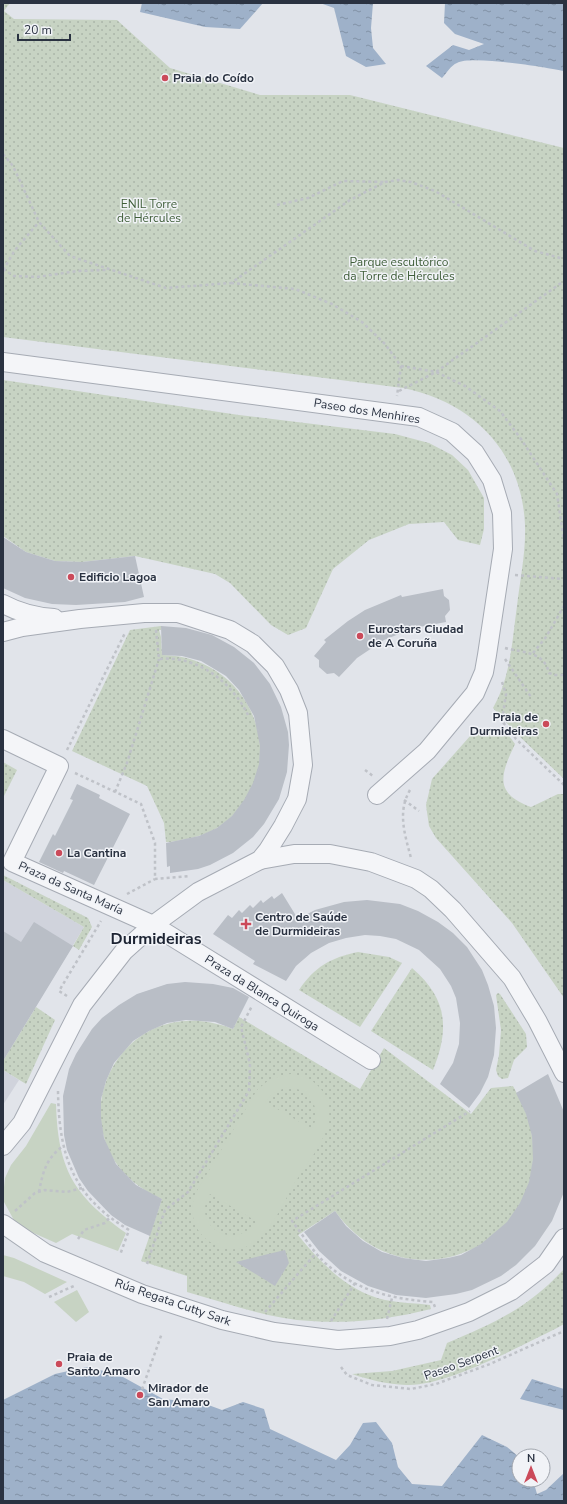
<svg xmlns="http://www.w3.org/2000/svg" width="567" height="1504" viewBox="0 0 567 1504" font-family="'Nunito Sans',sans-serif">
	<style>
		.built { fill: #d0d3dc }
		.grass { fill: url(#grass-dots) }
		.garden { fill: #c7d3c3; fill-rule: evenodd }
		.water { fill: url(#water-ripples) }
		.building { fill: #b9bec6 }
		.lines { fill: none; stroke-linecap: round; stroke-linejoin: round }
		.minor-casing { stroke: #a6abb4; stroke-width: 20 }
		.path { stroke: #bfc2c8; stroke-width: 2.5; stroke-dasharray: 3 3; stroke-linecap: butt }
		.minor { stroke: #f4f5f8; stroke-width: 18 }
		.poi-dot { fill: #cb4a5a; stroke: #f1f3f7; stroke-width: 1.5 }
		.labels { text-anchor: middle; stroke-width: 3; stroke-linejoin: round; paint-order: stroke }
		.poi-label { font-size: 12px; font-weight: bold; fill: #2a3241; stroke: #f1f3f7; text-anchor: start }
		.park-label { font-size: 12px; fill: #3e5d38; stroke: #f1f3f7 }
		.street-label { font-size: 12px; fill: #2a3241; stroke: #f1f3f7 }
		.district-label { font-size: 16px; font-weight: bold; fill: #1c2332; stroke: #f1f3f7 }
	</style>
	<defs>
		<pattern id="grass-dots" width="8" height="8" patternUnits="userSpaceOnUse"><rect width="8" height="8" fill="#c7d3c3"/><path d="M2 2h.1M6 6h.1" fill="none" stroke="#abb6a9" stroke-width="1.8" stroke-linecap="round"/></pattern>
		<pattern id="water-ripples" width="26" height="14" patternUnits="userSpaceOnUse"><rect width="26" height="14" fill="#9eb1c9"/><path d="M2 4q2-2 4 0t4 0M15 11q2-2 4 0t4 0" fill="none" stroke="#8191a5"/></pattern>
	</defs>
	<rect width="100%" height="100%" fill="#e1e4ea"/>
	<g class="built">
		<polygon points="3,880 84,927 3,1061"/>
		<polygon points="3,1070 19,1080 3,1105"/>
	</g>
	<g class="grass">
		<path d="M3,3h7l-6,8 10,8 103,1 53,48 90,27h90l214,53v631l-47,-45 -24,-26c18,-32 19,-66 24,-102 3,-26 9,-54 8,-81 -3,-73 -52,-123 -122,-137l-400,-51z"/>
		<polygon points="3,380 239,415 395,434 429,443 452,455 468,470 484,498 484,529 480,545 458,540 444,522 409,524 369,540 333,569 306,628 288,635 271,625 230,583 215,574 135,556 82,562 55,561 26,552 3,536"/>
		<path d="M161,626v4h-2l2,7 1,18c95,1 136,121 55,173 -15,9 -30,11 -47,14h-4l-2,-19 -17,-37 -75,-35 58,-121z"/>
		<path d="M491,729c12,0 17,5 24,15 -14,30 -22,49 16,63l27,-13h6v204l-52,-75 -76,-85 -7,-12 -3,-21 6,-26 39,-44z"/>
		<polygon points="3,762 17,770 3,798"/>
		<polygon points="3,875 88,918 92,927 79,950 73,946 84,927 3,880"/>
		<path d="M358,952l31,5 13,6 -42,64 -61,-37c15,-23 33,-33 59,-38z"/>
		<path d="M412,968c35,30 38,60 21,102l-62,-39z"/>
		<polygon points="498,993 500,994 526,1034 527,1047 514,1060 508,1078 502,1079 498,1076 496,1070 499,1055 501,1030 496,995"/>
		<polygon points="36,1007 55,1020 26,1084 3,1070 3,1061"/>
		<path d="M239,1017l121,72 24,-41 87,66 20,-26 22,-2c7,13 13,25 17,39 27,118 -123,187 -195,86l-37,24c23,28 50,57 87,65 15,3 30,3 45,5l1,4c-40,10 -79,15 -120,12 -42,-2 -84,-18 -124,-29v-16l-46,-15 21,-62c-118,-51 -50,-217 71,-170z"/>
		<path d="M564,1269v55l-7,4c-37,18 -112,59 -151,57 -19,-1 -37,-5 -54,-11l40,-3 49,-11 6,-17c48,-20 81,-35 117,-74z"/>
	</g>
	<g class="garden">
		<path d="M290,1074c13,1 25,6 33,18 20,31 -13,66 -29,92 -11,19 -25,54 -46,62 -15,7 -34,2 -45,-10 -11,-11 -13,-27 -8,-42l62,-104 13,-11zM285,1088c24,-2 38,20 27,41l-47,-27 8,-9zM210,1194l46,27v1c-23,31 -66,2 -46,-28z"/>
		<path d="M51,1103l5,1c2,65 17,91 70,129l-8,18 -46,-17 -16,9 -27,-12 -14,-9 -11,-20 -1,-6 2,-18 6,-13 15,-19z"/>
		<polygon points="3,1255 14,1258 67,1282 45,1294 24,1282 3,1276"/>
		<polygon points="77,1290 89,1312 76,1322 54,1302"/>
	</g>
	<g class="water">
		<polygon points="142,3 263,3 240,29 205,27 140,12"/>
		<polygon points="320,3 373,3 371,28 373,48 386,64 366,67 346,56 334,8"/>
		<path d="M445,3h119v68c-19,-4 -93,-16 -107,-8 -6,2 -11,11 -15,15l-16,-12 27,-21 16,5 15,-6 -29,-10 -11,-11z"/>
		<polygon points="86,1367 104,1371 123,1377 163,1399 203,1403 222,1410 243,1402 264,1409 270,1429 336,1460 350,1445 363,1423 376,1422 392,1443 398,1467 412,1484 442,1486 482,1435 507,1447 519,1457 519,1480 533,1480 537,1494 546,1490 564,1473 564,1501 3,1501 3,1400 55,1374"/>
		<polygon points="532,1379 564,1389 564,1410 520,1399"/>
	</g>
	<g class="building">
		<polygon points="3,537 26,552 55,561 82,562 135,556 144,597 125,602 76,605 52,604 25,598 3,588"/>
		<polygon points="443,589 444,596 449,600 450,610 445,616 446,622 414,628 384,640 357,658 339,677 334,673 327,674 319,667 319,660 314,656 326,642 324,640 348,621 365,610 401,595 402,597"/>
		<polygon points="161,626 186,628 212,635 234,647 254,663 270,684 281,707 288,732 289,745 287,772 279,799 264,824 253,837 233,853 210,865 198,869 170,873 170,866 167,867 166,843 199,836 217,828 232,816 244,800 253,783 259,764 260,746 254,716 239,690 226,676 201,661 182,656 162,655"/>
		<polygon points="77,784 100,795 99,798 130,814 94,885 64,871 63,873 39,862 53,834 55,836 73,800 70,799"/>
		<polygon points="282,893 298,919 315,910 344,902 367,900 400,904 418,911 438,922 453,933 467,947 482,970 488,985 494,1006 496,1028 494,1055 488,1077 480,1093 469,1108 440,1084 453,1063 459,1044 460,1023 456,998 451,986 440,969 419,950 396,939 380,936 365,935 346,938 329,943 311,953 296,966 286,981 253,964 255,961 213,934 228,915 232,918 239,910 242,913 250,905 253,908 261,900 263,903 272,896 274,899"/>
		<polygon points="34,922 73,946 3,1061 3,931 21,942"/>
		<polygon points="185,982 213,984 233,988 249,997 233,1029 215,1022 186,1020 167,1023 149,1031 133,1041 114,1063 106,1081 101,1099 101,1118 104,1138 116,1164 136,1185 162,1199 150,1236 125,1225 111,1215 88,1191 79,1178 67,1150 64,1135 63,1096 69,1069 76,1054 92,1029 102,1018 119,1005 137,994 167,984"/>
		<polygon points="548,1074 564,1112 564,1192 552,1221 535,1246 516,1265 501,1276 472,1290 456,1294 426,1298 396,1295 368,1286 341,1271 319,1251 304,1232 335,1211 346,1226 363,1241 382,1252 403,1258 426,1261 448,1258 461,1255 481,1244 507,1222 520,1203 529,1182 533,1159 532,1136 526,1114 516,1093"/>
		<polygon points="285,1250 289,1263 275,1286 236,1262"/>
	</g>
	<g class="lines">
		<defs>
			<g id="minor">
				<polyline points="3,362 419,417 452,432 475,453 492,480 502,513 503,549 487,655 484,672 475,693 427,751 377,795"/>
				<path d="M3,604c15,8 34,13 51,14"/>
				<polyline points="3,632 22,627 80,619 144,613 178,613 230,630 253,644 275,666 289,690 298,713 303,765 297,799 283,826 268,850 260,860 198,892 153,925 124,951 82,1005 22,1123 3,1146"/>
				<polyline points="3,739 59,766 12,862 153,925 371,1060"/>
				<polyline points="260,860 294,854 330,854 371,862 416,879 431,889 453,910 512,978 537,1020 564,1073"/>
				<polyline points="3,1224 45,1253 142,1294 222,1320 274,1332 338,1340 390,1336 418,1330 469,1312 511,1291 546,1264 564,1238"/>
			</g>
		</defs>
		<use href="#minor" class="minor-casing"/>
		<g class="path">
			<polyline points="3,154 13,166 39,222 70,256 166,288 231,283 350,200 385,182 398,180 411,182 435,191 535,251 564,259"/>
			<polyline points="277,205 308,198 343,181 384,182"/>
			<polyline points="3,269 14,276 37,277 77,271 106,270"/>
			<polyline points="3,270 15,250 39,222"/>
			<polyline points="231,283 295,289 332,304 362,322 385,344 401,366 397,396"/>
			<polyline points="401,366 436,372 465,386 500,411 521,439 557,494 564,541"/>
			<polyline points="399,391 436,372 564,281"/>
			<polyline points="515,575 564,579"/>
			<path d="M156,630l3,29c38,-4 73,23 89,56"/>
			<path d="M505,648c18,5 39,3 44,25l6,2h9"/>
			<polyline points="533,653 546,637 564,606"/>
			<polyline points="505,659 531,697"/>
			<polyline points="502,682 506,694 502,721 516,739 564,785"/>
			<polyline points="67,750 125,633"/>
			<polyline points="365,770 373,776"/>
			<polyline points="75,773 141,804 155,843 155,879 189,876"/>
			<path d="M410,790c-13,22 -5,45 1,68"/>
			<polyline points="115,792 127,763 159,659"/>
			<polyline points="404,800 419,811"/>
			<polyline points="127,894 155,879"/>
			<polyline points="67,996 59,991 101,921"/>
			<path d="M58,1091c1,64 14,105 71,139l-9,25"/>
			<path d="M39,1192c4,-21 7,-33 24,-46"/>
			<polyline points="15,1211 35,1193 45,1190 67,1192 82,1188"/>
			<polyline points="78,1239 84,1230 105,1223 110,1217"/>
			<polyline points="147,1264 165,1210 188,1192 249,1091 250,1064 241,1027 252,1006"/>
			<polyline points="49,1297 76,1285"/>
			<path d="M435,1307l-2,-5c-41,-3 -77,-11 -109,-40 -12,-12 -22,-28 -32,-41l178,-110"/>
			<polyline points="265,1312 316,1253"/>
			<polyline points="387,1319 392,1298"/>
			<polyline points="331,1321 355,1283"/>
			<polyline points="341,1367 347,1375 372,1385 411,1389 436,1384 490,1364 564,1331"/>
			<polyline points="140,1395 162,1333"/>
		</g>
		<use href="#minor" class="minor"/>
	</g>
	<g class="poi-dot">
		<circle cx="165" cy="78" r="4"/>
		<circle cx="71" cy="577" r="4"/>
		<circle cx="360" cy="636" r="4"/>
		<circle cx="546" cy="724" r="4"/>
		<circle cx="59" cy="853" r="4"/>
		<path d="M244 918h4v4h4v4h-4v4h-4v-4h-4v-4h4z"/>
		<circle cx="59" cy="1364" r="4"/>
		<circle cx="140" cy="1395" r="4"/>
	</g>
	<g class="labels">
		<g class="poi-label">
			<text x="173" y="82">Praia do Coído</text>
			<text x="79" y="581">Edificio Lagoa</text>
			<text x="368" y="633">Eurostars Ciudad<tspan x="368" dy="14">de A Coruña</tspan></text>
			<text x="538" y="721" text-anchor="end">Praia de<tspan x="538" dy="14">Durmideiras</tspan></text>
			<text x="67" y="857">La Cantina</text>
			<text x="255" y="921">Centro de Saúde<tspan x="255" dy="14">de Durmideiras</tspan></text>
			<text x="67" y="1361">Praia de<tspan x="67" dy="14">Santo Amaro</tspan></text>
			<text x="148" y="1392">Mirador de<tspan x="148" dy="14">San Amaro</tspan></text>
		</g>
		<g class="park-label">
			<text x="149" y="208">ENIL Torre<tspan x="149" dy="14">de Hércules</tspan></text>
			<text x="399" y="266">Parque escultórico<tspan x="399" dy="14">da Torre de Hércules</tspan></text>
		</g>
		<g class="street-label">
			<text transform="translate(367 411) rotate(9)" y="4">Paseo dos Menhires</text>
			<text transform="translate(71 888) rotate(24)" y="4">Praza da Santa María</text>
			<text transform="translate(262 993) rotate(32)" y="4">Praza da Blanca Quiroga</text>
			<text transform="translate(173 1302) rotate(19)" y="4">Rúa Regata Cutty Sark</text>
			<text transform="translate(461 1363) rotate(-20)" y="4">Paseo Serpent</text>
		</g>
		<g class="district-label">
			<text x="156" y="944">Durmideiras</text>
		</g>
	</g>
	<rect width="567" height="1504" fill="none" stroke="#2a3241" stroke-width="8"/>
	<g transform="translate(531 1468)"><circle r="19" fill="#f1f3f7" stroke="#a1a6ae"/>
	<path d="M0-3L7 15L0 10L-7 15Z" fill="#cb4a5a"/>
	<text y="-6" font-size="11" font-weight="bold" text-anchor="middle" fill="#2a3241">N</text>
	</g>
	<path d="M18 34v6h52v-6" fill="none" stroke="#2a3241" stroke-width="2"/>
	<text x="24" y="34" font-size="12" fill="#2a3241" stroke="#f1f3f7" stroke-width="3" paint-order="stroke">20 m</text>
</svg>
